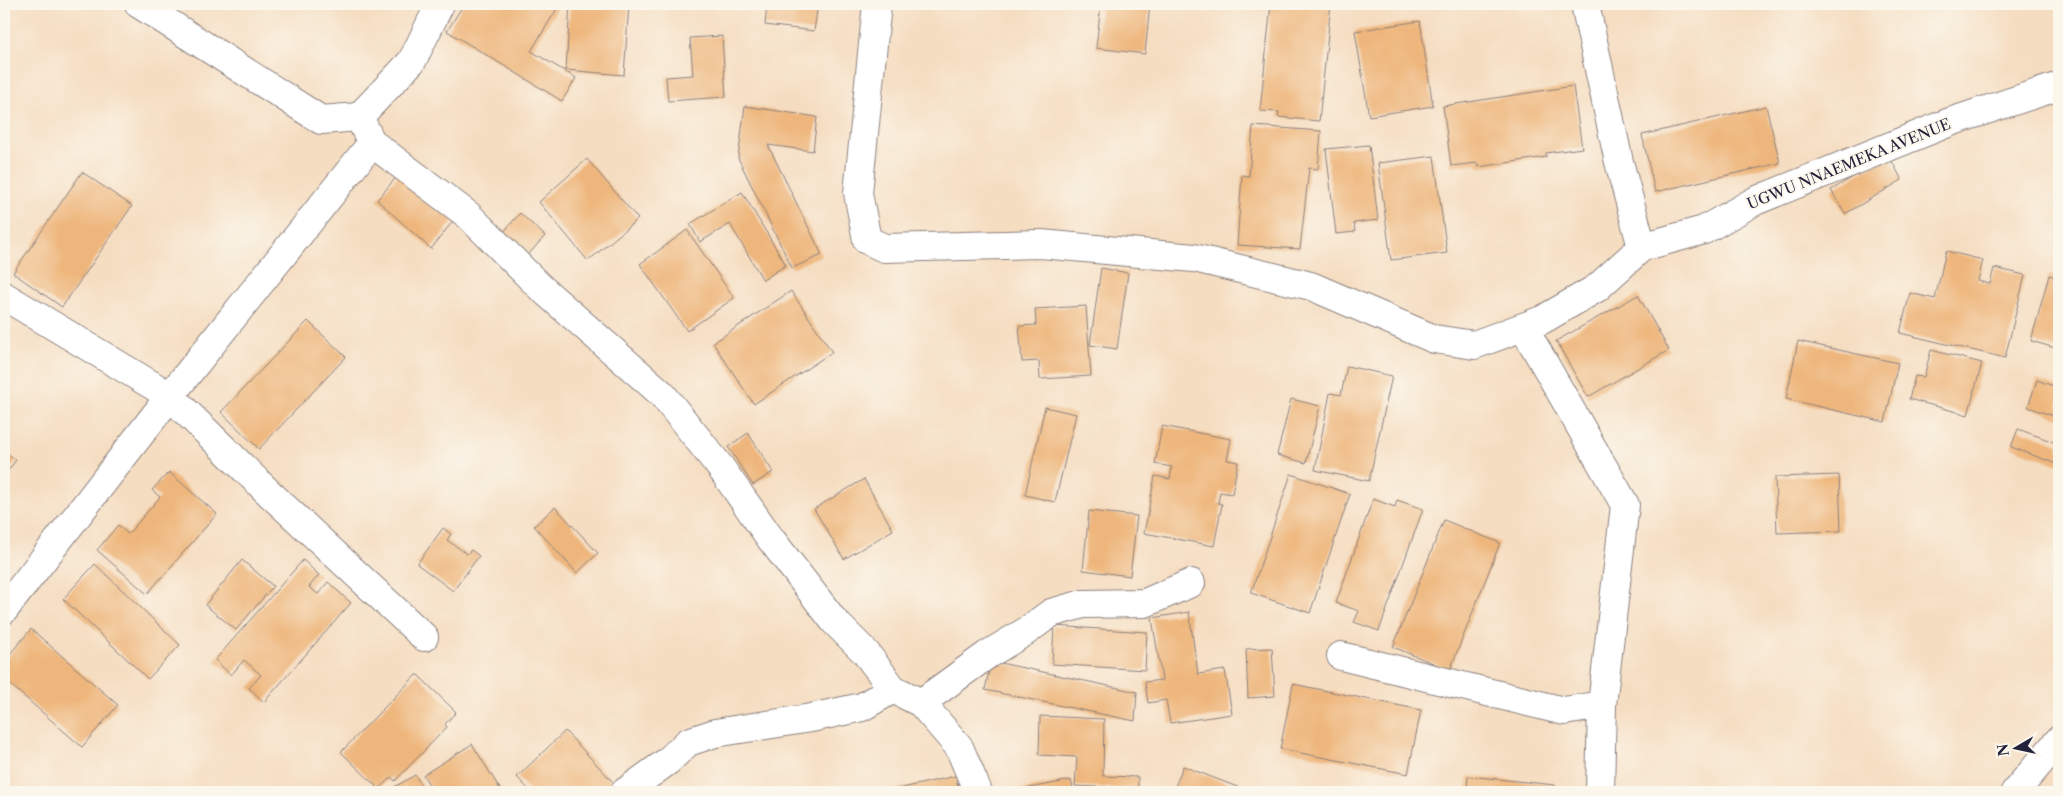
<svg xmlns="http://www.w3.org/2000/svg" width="2063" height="796" viewBox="0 0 2063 796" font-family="'Libre Caslon Text',serif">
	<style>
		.building { fill: #eeb67b }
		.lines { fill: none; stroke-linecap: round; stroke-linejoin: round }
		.street-casing { stroke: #8c807e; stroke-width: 30 }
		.street { stroke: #fff; stroke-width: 28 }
		.labels { text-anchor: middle; stroke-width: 4; stroke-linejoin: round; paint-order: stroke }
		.street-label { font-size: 15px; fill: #22223b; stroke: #fbf7ec }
	</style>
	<rect width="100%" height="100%" fill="#fbf7ec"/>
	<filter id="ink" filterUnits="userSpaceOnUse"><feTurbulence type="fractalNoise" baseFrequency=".02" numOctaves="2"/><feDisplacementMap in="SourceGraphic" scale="10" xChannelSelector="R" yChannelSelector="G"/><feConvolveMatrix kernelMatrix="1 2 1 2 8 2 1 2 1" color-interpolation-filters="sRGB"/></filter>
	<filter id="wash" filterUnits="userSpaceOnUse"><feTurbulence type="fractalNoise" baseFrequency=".0096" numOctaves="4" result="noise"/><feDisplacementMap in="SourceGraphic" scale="20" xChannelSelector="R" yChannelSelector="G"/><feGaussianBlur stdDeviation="1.12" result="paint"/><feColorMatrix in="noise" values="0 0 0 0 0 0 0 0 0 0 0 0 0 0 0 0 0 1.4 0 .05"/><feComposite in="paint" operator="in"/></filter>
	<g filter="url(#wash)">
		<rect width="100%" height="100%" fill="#f5ddc1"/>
		<g id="blocks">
			<g class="building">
				<polygon points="464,4 560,4 531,51 576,78 562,101 447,31"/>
				<polygon points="570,4 629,4 624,75 566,70"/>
				<polygon points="767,4 818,4 814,31 765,25"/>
				<polygon points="1101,4 1150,4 1145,54 1096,48"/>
				<polygon points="1271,4 1331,4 1319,121 1278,117 1279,112 1260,111"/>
				<polygon points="1420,21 1433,106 1369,116 1355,31"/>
				<polygon points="722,36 726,97 668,101 666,77 693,75 690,38"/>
				<polygon points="1573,86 1582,148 1546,153 1546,157 1478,167 1477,163 1451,166 1443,106"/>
				<polygon points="745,106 817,117 813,151 768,145 822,255 792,268 738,158"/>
				<polygon points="1766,106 1780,163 1655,192 1642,135"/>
				<polygon points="1253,126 1321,131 1318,169 1309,168 1300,249 1237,245 1242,175 1249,176"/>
				<polygon points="1369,145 1378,220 1354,223 1355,232 1336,234 1326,149"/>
				<polygon points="1434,156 1447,253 1391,260 1378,163"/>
				<polygon points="1889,156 1902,180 1845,214 1831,190"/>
				<polygon points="587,159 638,219 588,261 539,202"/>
				<polygon points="82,172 132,206 62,307 13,273"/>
				<polygon points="399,174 453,221 431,249 377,200"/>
				<polygon points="742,192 786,265 763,280 730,224 700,242 690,224"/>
				<polygon points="520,213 545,236 527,256 502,234"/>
				<polygon points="687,230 734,298 687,331 640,264"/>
				<polygon points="1946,251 1983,260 1978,281 1990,284 1994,268 2025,275 2005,358 1900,333 1910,293 1935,299"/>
				<polygon points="1101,268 1128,273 1117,349 1090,345"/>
				<polygon points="2049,275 2059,278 2059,349 2031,341"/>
				<polygon points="791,291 832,352 754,404 713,343"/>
				<polygon points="1638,295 1669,350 1588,397 1556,341"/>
				<polygon points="1086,306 1091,376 1040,379 1039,361 1022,362 1019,326 1036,325 1035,309"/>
				<polygon points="308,321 346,357 259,449 221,412"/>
				<polygon points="1798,341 1898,363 1885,422 1786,399"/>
				<polygon points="1931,350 1982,363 1968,415 1909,399 1915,376 1924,377"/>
				<polygon points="1347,366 1392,376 1369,481 1315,470 1330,393 1341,395"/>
				<polygon points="2037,380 2059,388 2059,418 2028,407"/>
				<polygon points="1291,399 1320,406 1306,463 1277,455"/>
				<polygon points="1045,407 1076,414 1055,502 1025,495"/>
				<polygon points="1162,426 1231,439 1227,460 1238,462 1232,494 1220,492 1218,503 1222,504 1214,546 1144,533 1155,476 1170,479 1172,467 1155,464"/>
				<polygon points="2018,429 2059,444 2059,465 2011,447"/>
				<polygon points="748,433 773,472 753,485 728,447"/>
				<polygon points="4,451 16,460 4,476"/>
				<polygon points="169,472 217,514 147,594 97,550 118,525 128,534 160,497 152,490"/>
				<polygon points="1291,474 1350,494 1310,613 1251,593"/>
				<polygon points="1839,475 1841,531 1777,533 1775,477"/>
				<polygon points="864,479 893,530 844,559 814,509"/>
				<polygon points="1373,499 1395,507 1397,500 1423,509 1379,631 1354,622 1359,611 1336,603"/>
				<polygon points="555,507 598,553 577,573 534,526"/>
				<polygon points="1089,511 1137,516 1130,576 1083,570"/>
				<polygon points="1444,520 1500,543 1450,670 1393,647"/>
				<polygon points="443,528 451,534 447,540 467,554 471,550 479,556 453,591 417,564"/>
				<polygon points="242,560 273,586 236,630 205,605"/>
				<polygon points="303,560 319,575 309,587 318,594 328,582 351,603 264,702 249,688 261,675 244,660 231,675 215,660"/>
				<polygon points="95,564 180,645 148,679 63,599"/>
				<polygon points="1189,612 1198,674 1225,670 1232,714 1170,723 1166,700 1148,703 1145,682 1162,680 1152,618"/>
				<polygon points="1054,626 1147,632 1145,670 1052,664"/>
				<polygon points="31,629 118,705 82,747 4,679 4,661"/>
				<polygon points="1272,648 1275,696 1248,698 1246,649"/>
				<polygon points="991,661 1137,692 1135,721 985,690"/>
				<polygon points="417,674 456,712 445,724 447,727 395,781 391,777 379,789 341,752"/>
				<polygon points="1293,684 1421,710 1408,774 1280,749"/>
				<polygon points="1040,716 1104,719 1103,776 1138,777 1138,789 1075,786 1077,757 1039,755"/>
				<polygon points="565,731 615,784 606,792 531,792 517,777"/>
				<polygon points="472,744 502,792 434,792 423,775"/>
				<polygon points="1183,766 1245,790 1244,792 1173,792"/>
				<polygon points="415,775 426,792 386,792"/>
				<polygon points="956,776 959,792 893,792 893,790"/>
				<polygon points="1468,776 1555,785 1554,792 1467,792"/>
				<polygon points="1071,780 1074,792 1014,792 1014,791"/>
			</g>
		</g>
	</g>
	<g filter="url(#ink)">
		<use href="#blocks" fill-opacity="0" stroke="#8c807e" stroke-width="1"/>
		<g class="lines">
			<defs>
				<g id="street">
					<polyline points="139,4 321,120 359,117"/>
					<polyline points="877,4 858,193 867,240 884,248 1041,244 1194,258 1311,286 1434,339 1474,345 1542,320 1597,288 1642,247 1619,162 1585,4"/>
					<polyline points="359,117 372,143 468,215 540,287 662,394 721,468 770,538 834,621 866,653 893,689 921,703 959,747 978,792"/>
					<polyline points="359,117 412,61 440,4"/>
					<polyline points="1642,247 1704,230 1755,201 1950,122 2059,86"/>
					<polyline points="4,296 170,396 266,490 424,637"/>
					<polyline points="1524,328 1625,505 1602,705"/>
					<polyline points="4,610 170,396 372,143"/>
					<polyline points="1341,656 1564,711 1602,705 1600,792"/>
					<polyline points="921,703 987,655 1025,632 1051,613 1083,604 1145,603 1191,583"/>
					<polyline points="625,792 668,761 688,742 715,733 811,718 862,707 893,689"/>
					<polyline points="2015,792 2059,740"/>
				</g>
			</defs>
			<use href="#street" class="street-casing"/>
			<use href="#street" class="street"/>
		</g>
	</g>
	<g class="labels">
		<g class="street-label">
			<text transform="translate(1849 164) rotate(-22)" y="5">UGWU NNAEMEKA AVENUE</text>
		</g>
	</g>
	<rect width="2063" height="796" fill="none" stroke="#fbf7ec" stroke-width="20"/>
	<g transform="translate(2016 748) rotate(261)" stroke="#fbf7ec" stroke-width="4" paint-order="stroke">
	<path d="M0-4L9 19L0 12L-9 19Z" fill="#22223b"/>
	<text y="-8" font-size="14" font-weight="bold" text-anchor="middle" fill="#22223b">N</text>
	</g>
</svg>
